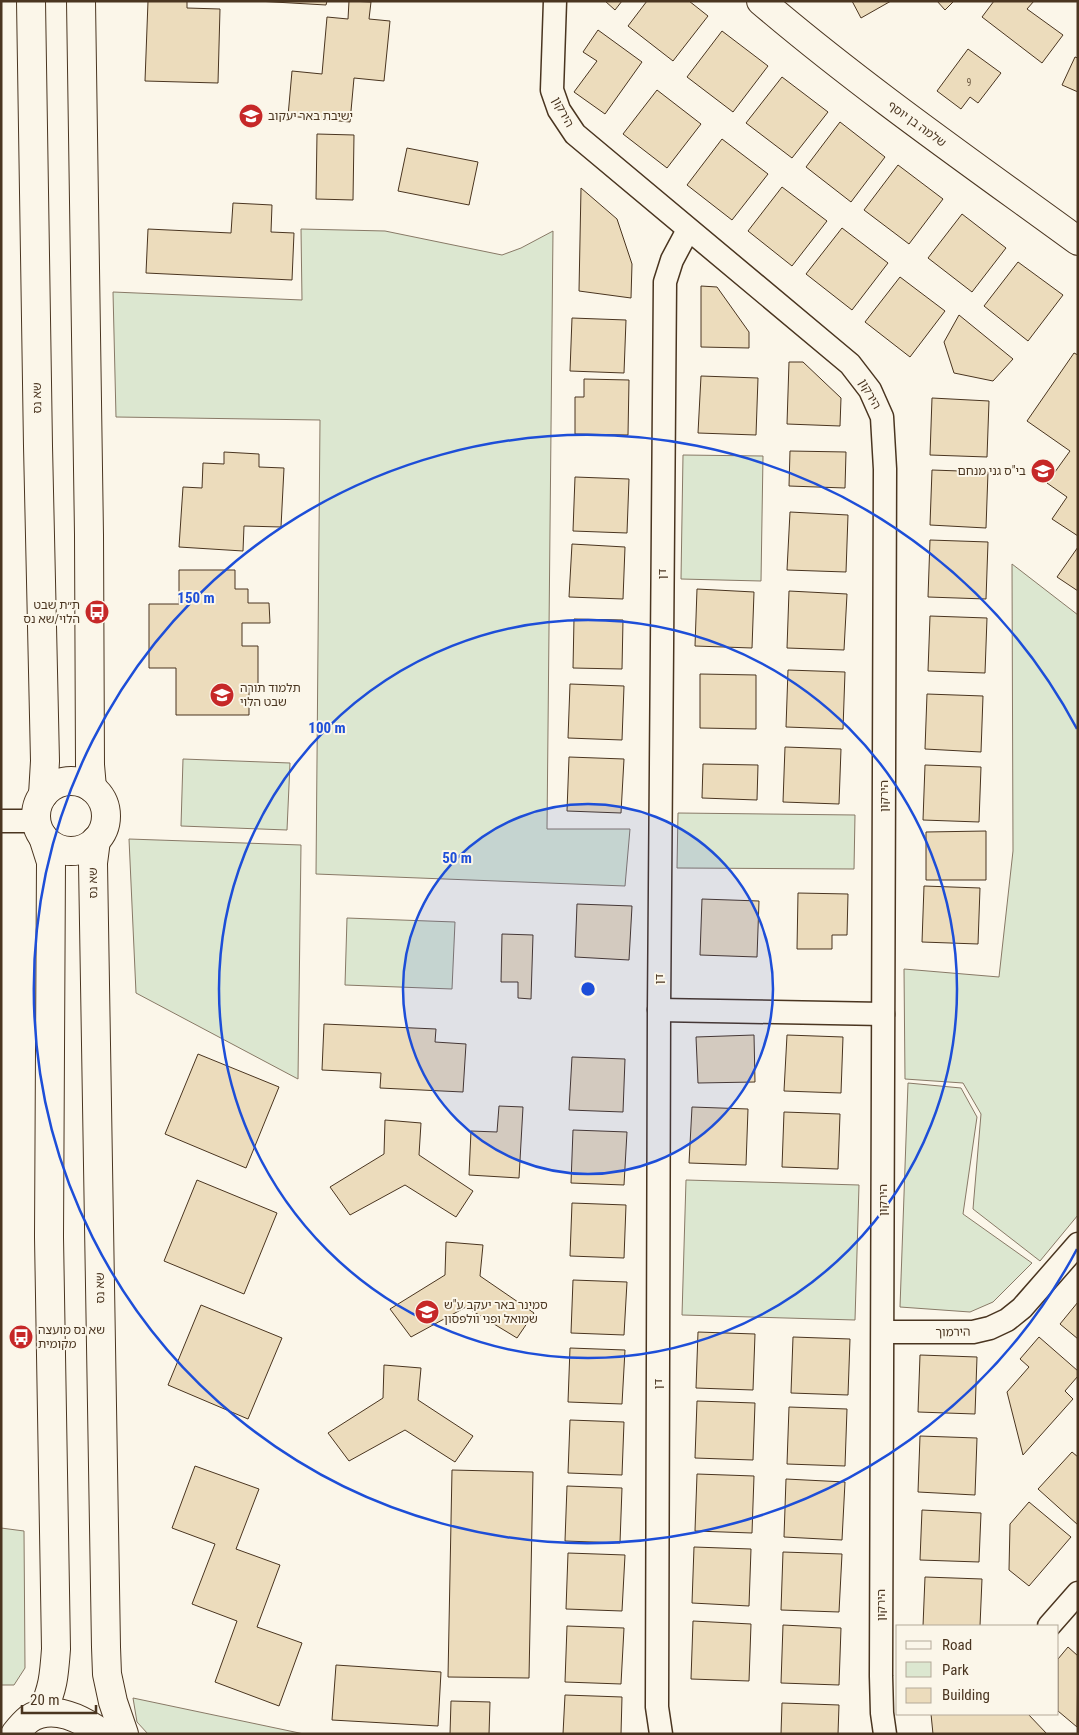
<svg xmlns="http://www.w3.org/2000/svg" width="1079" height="1735" viewBox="0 0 1079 1735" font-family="'Roboto Condensed','Noto Sans Hebrew',sans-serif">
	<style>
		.green { fill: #dce7d0; stroke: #887966 }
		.building { fill: #ecdcbc; stroke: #4a3520 }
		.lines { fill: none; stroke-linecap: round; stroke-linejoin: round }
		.minor-casing { stroke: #4a3520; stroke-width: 25 }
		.tertiary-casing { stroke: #4a3520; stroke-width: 30 }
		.secondary-casing { stroke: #4a3520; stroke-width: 30 }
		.minor { stroke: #fbf6e9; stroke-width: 22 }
		.tertiary { stroke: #fbf6e9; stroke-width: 28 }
		.secondary { stroke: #fbf6e9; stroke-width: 28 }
		.ring { fill: none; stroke: #1d4ed8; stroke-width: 2.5 }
		.labels { text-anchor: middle; stroke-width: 4; stroke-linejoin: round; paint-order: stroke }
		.number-label { font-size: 10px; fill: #725f47 }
		.street-label { font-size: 12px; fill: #4a3520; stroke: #fbf6e9 }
		.poi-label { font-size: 12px; fill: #4a3520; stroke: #fbf6e9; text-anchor: start }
		.centre { fill: #1d4ed8; stroke: #fbf6e9; stroke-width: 2.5 }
		.ring-label { font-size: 15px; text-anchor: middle; font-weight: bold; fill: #1d4ed8; stroke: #fbf6e9; stroke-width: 4; stroke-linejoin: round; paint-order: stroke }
	</style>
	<rect width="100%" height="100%" fill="#fbf6e9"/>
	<g class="green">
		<polygon points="301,229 385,231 502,255 521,248 553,231 547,829 630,829 625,886 316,874 320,420 116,417 113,292 302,300"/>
		<polygon points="683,455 763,456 761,581 681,579"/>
		<polygon points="1012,564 1078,615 1078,1215 1040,1261 973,1209 981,1114 963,1083 905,1079 904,969 999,977 1013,851"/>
		<polygon points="183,759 290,763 287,830 181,826"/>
		<polygon points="678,813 855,815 854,869 677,868"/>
		<polygon points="129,839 301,845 298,1079 136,993"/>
		<polygon points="347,918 455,922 452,989 345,985"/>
		<polygon points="908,1083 961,1088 977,1117 963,1214 1032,1263 993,1302 970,1312 900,1307"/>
		<polygon points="686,1180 859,1185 855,1320 682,1315"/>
		<polygon points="1,1528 24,1531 25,1668 14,1685 1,1685"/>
		<polygon points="133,1698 304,1734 148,1734 137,1722"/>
	</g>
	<g class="building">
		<polygon points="148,1 187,1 187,8 220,9 218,83 145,81"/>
		<polygon points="257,1 327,1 326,5"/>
		<polygon points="349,1 371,2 369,19 390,21 384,81 354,78 350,122 288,116 292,71 322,74 327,17 348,19"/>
		<polygon points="605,1 622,1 615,10"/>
		<polygon points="647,1 689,1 708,16 673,61 628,26"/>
		<polygon points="852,1 891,1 861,18"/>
		<polygon points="937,1 954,1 945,10"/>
		<polygon points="994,1 1034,1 1027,9 1063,35 1042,63 982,17"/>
		<polygon points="598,30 642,62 605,114 574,92 597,61 583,52"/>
		<polygon points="722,31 768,66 733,112 687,77"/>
		<polygon points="968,49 1001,73 978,103 970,97 961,109 937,91"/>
		<polygon points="1075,57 1078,58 1078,92 1062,85"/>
		<polygon points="782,77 828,112 792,158 746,123"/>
		<polygon points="657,90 701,124 667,168 623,134"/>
		<polygon points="840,122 885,157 851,202 806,167"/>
		<polygon points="317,134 354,135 353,200 316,199"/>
		<polygon points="722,139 768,174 732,220 687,185"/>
		<polygon points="407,148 478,162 469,205 398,191"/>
		<polygon points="898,165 943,199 909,244 864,210"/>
		<polygon points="782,187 827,221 792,266 748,231"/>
		<polygon points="581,188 617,219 632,264 631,298 579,291"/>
		<polygon points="233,203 272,205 271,232 294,233 292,280 146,273 148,229 231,233"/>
		<polygon points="962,214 1006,248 972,292 928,258"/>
		<polygon points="842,228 888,263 852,310 806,274"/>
		<polygon points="1018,262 1063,295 1028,341 984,306"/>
		<polygon points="900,277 945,311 910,357 865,322"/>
		<polygon points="701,286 717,287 749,332 749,348 701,347"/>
		<polygon points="959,315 1013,359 993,381 954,373 944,342"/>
		<polygon points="572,318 626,320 624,373 570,371"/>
		<polygon points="1074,353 1078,355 1078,536 1052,519 1067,497 1047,483 1070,451 1027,421"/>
		<polygon points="789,362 803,362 841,398 840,426 787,424"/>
		<polygon points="701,376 758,378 756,435 698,433"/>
		<polygon points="584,379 629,380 628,435 575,434 575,397 584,397"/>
		<polygon points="932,398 989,401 987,457 930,455"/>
		<polygon points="790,451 846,452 845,488 789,486"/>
		<polygon points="224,452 259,454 259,467 284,468 281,527 244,526 243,551 179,547 183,487 202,488 203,463 224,464"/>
		<polygon points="932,470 988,472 986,528 930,525"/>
		<polygon points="575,477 629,479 627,533 573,531"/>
		<polygon points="790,512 848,515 846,572 787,570"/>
		<polygon points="930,540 988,542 986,599 928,597"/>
		<polygon points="572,544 625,547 623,599 569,597"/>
		<polygon points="1078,547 1078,591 1057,577"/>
		<polygon points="179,570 235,570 235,589 248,589 248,603 269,603 270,623 242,623 242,646 258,646 258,687 249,686 249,715 176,715 176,668 149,668 149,604 179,604"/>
		<polygon points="697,589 754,592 752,648 695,646"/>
		<polygon points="789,591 847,594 844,650 787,648"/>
		<polygon points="930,616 987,618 985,673 928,671"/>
		<polygon points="574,619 623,620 622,669 573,668"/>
		<polygon points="788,670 845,672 843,729 786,727"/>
		<polygon points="700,674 756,675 756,729 700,728"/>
		<polygon points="570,684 624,686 622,740 568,738"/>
		<polygon points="927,694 983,696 981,752 925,749"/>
		<polygon points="785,747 841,749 839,804 783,802"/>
		<polygon points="569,757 624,759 621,813 567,811"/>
		<polygon points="703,764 758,765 757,800 702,798"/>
		<polygon points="925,765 981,767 979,822 923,820"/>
		<polygon points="986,831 986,880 926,880 926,832"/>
		<polygon points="924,886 980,888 978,944 922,942"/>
		<polygon points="798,893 848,894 847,935 832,935 832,949 797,949"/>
		<polygon points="702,899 759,901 757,957 700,955"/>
		<polygon points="577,904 632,906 629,960 575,957"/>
		<polygon points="502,934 533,935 531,999 518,998 518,982 501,982"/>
		<polygon points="324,1024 436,1029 435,1042 466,1044 463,1092 380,1088 381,1073 322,1070"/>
		<polygon points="754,1035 755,1082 698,1083 696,1037"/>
		<polygon points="787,1035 843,1037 841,1093 784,1091"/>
		<polygon points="198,1054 279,1087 246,1168 165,1134"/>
		<polygon points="572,1057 625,1059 623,1112 569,1110"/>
		<polygon points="499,1106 523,1107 519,1178 469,1175 471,1131 497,1132"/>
		<polygon points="692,1107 748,1109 746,1165 689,1163"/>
		<polygon points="784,1112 840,1114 838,1169 782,1167"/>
		<polygon points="385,1120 421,1123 419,1155 473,1191 456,1217 405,1185 350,1215 330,1187 384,1154"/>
		<polygon points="573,1130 627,1132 624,1185 571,1183"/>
		<polygon points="197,1180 277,1213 244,1294 164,1261"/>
		<polygon points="572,1203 626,1205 624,1258 570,1256"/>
		<polygon points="446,1242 483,1245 480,1276 534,1313 517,1338 466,1307 411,1337 390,1309 445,1275"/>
		<polygon points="573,1280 627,1282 624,1335 571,1333"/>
		<polygon points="1078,1302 1078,1339 1060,1324"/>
		<polygon points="201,1305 282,1338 248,1419 168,1385"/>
		<polygon points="698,1332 755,1334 753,1390 696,1388"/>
		<polygon points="793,1337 850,1339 848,1395 791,1393"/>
		<polygon points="1039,1337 1078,1371 1078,1376 1065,1391 1073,1399 1023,1455 1007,1392 1029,1367 1020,1359"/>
		<polygon points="570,1348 625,1350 622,1404 568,1402"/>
		<polygon points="920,1355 977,1357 975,1414 918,1412"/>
		<polygon points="384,1365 421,1368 418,1400 473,1436 455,1462 405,1430 349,1461 328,1433 383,1398"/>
		<polygon points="697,1401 755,1403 753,1460 695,1458"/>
		<polygon points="789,1407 847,1409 845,1466 787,1464"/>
		<polygon points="570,1420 624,1422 622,1475 568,1473"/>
		<polygon points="920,1436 977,1438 975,1495 918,1492"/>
		<polygon points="1072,1452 1078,1457 1078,1525 1038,1489"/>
		<polygon points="195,1466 259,1489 236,1549 280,1565 257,1627 302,1643 279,1706 215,1682 237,1621 192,1604 215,1544 172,1528"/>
		<polygon points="452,1470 533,1472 529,1678 448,1677"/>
		<polygon points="697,1474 754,1476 752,1533 695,1531"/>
		<polygon points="786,1479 845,1482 842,1540 784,1537"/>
		<polygon points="567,1486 622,1488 620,1543 565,1541"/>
		<polygon points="1029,1502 1071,1537 1029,1586 1009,1570 1010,1524"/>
		<polygon points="922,1510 981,1513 979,1562 920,1560"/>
		<polygon points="694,1547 751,1549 749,1606 692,1603"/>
		<polygon points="783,1552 842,1554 839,1612 781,1610"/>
		<polygon points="568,1553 625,1555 622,1611 566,1609"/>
		<polygon points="925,1577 982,1579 980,1626 923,1626"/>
		<polygon points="693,1621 751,1624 749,1681 691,1679"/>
		<polygon points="783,1625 841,1628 839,1685 781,1683"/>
		<polygon points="567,1626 624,1628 621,1684 565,1682"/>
		<polygon points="1068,1647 1078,1656 1077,1727 1058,1711 1058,1659"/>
		<polygon points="336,1665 441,1672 438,1726 332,1720"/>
		<polygon points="565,1695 622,1697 621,1734 563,1734"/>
		<polygon points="451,1701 490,1702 489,1734 450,1734"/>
		<polygon points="782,1703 839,1705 838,1734 781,1734"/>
		<polygon points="931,1714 1028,1714 1047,1734 933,1734"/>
	</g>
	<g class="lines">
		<defs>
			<g id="minor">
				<polyline points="555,1 552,90 559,110 575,134 850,364 870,390 882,417 885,469 881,1676 882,1713 885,1734"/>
				<polyline points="1,821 36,821"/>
				<polyline points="659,1010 883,1014"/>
				<polyline points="883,1332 973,1332 990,1328 1007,1320 1022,1308 1078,1244"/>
				<polyline points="1049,1626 1078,1593"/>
				<polyline points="661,1734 657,1707 659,1010 665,282 672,260 688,230"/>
			</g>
			<g id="tertiary">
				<polyline points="31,1 38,446 45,761 43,795"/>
				<polyline points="81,1 89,535 90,765 92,788"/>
				<circle cx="71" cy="816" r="35"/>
				<polyline points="96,840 93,863 106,1647 107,1674 113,1702 124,1734"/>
				<path d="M42,1713c11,-25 12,-36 14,-64l-7,-412 2,-375 -8,-25"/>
				<path d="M15,1734c4,-5 9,-11 14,-15 24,-16 53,0 74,15"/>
			</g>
			<path id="secondary" d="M761,1c101,86 210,162 317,240"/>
		</defs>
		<use href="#minor" class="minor-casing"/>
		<use href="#tertiary" class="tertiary-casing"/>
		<use href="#secondary" class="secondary-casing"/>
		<use href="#minor" class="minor"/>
		<use href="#tertiary" class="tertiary"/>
		<use href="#secondary" class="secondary"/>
	</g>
	<circle cx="588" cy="989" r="185" fill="#1d4ed8" fill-opacity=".12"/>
	<g class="ring">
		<circle cx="588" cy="989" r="185"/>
		<circle cx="588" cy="989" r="369"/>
		<path d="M1077 1249A554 554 0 1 1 1077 729"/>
	</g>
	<defs>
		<symbol id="school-disc" viewBox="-11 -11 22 22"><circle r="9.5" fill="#c62828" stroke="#fbf6e9"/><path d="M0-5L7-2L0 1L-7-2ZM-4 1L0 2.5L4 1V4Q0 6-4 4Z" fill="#fff"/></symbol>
		<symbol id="bus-disc" viewBox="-11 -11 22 22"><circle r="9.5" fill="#c62828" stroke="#fbf6e9"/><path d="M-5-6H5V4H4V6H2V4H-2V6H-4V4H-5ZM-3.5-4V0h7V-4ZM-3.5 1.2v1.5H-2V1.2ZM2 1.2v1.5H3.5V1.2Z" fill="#fff"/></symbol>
	</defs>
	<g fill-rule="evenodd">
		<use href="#school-disc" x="237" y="102" width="28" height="28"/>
		<use href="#school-disc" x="1029" y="457" width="28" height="28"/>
		<use href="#bus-disc" x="83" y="598" width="28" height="28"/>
		<use href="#school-disc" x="208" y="681" width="28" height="28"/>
		<use href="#school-disc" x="413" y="1298" width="28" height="28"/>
		<use href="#bus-disc" x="7" y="1323" width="28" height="28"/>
	</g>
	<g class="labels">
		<g class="number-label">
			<text x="969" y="86">9</text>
		</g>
		<g class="street-label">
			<text transform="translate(563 112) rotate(62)" y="4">הירקון</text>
			<text transform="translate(917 124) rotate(36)" y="4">שלמה בן יוסף</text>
			<text transform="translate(870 394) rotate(60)" y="4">הירקון</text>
			<text transform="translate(37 398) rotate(-91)" y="4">שא נס</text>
			<text transform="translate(662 574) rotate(-90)" y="4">דן</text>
			<text transform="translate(884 796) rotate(-90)" y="4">הירקון</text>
			<text transform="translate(93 883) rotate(-91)" y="4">שא נס</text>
			<text transform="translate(659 979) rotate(-90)" y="4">דן</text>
			<text transform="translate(883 1200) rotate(-90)" y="4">הירקון</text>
			<text transform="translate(100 1288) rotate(-91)" y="4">שא נס</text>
			<text transform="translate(953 1332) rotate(-1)" y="4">הירמוך</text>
			<text transform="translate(658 1384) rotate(-90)" y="4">דן</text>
			<text transform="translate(881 1605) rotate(-90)" y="4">הירקון</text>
		</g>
		<g class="poi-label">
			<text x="268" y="120">ישיבת באר יעקוב</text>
			<text x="1026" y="475" text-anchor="end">בי"ס גני מנחם</text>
			<text x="80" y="609" text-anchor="end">ת״ת שבט<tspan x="80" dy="14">הלוי/שא נס</tspan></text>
			<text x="240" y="692">תלמוד תורה<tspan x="240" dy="14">שבט הלוי</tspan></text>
			<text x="444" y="1309">סמינר באר יעקב ע"ש<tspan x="444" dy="14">שמואל ופני וולפסון</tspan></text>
			<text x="38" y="1334">שא נס מועצה<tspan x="38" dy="14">מקומית</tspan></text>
		</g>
	</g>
	<circle cx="588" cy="989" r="8" class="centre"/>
	<g class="ring-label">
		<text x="196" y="603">150 m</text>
		<text x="327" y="733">100 m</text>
		<text x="457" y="863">50 m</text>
	</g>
	<rect width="1079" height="1735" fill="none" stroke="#4a3520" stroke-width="5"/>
	<rect x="896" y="1625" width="162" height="90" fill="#fbf6e9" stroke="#b4a999"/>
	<rect x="906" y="1641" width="25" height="8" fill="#fbf6e9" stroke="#b4a999"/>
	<text x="942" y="1650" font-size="15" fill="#4a3520">Road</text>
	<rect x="906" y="1662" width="25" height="15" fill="#dce7d0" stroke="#b4a999"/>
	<text x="942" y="1675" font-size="15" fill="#4a3520">Park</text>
	<rect x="906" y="1688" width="25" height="15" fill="#ecdcbc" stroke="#b4a999"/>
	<text x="942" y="1700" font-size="15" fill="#4a3520">Building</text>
	<path d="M22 1705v8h74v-8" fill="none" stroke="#4a3520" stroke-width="2.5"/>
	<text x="30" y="1705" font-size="15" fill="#4a3520" stroke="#fbf6e9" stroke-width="4" paint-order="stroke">20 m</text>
</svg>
